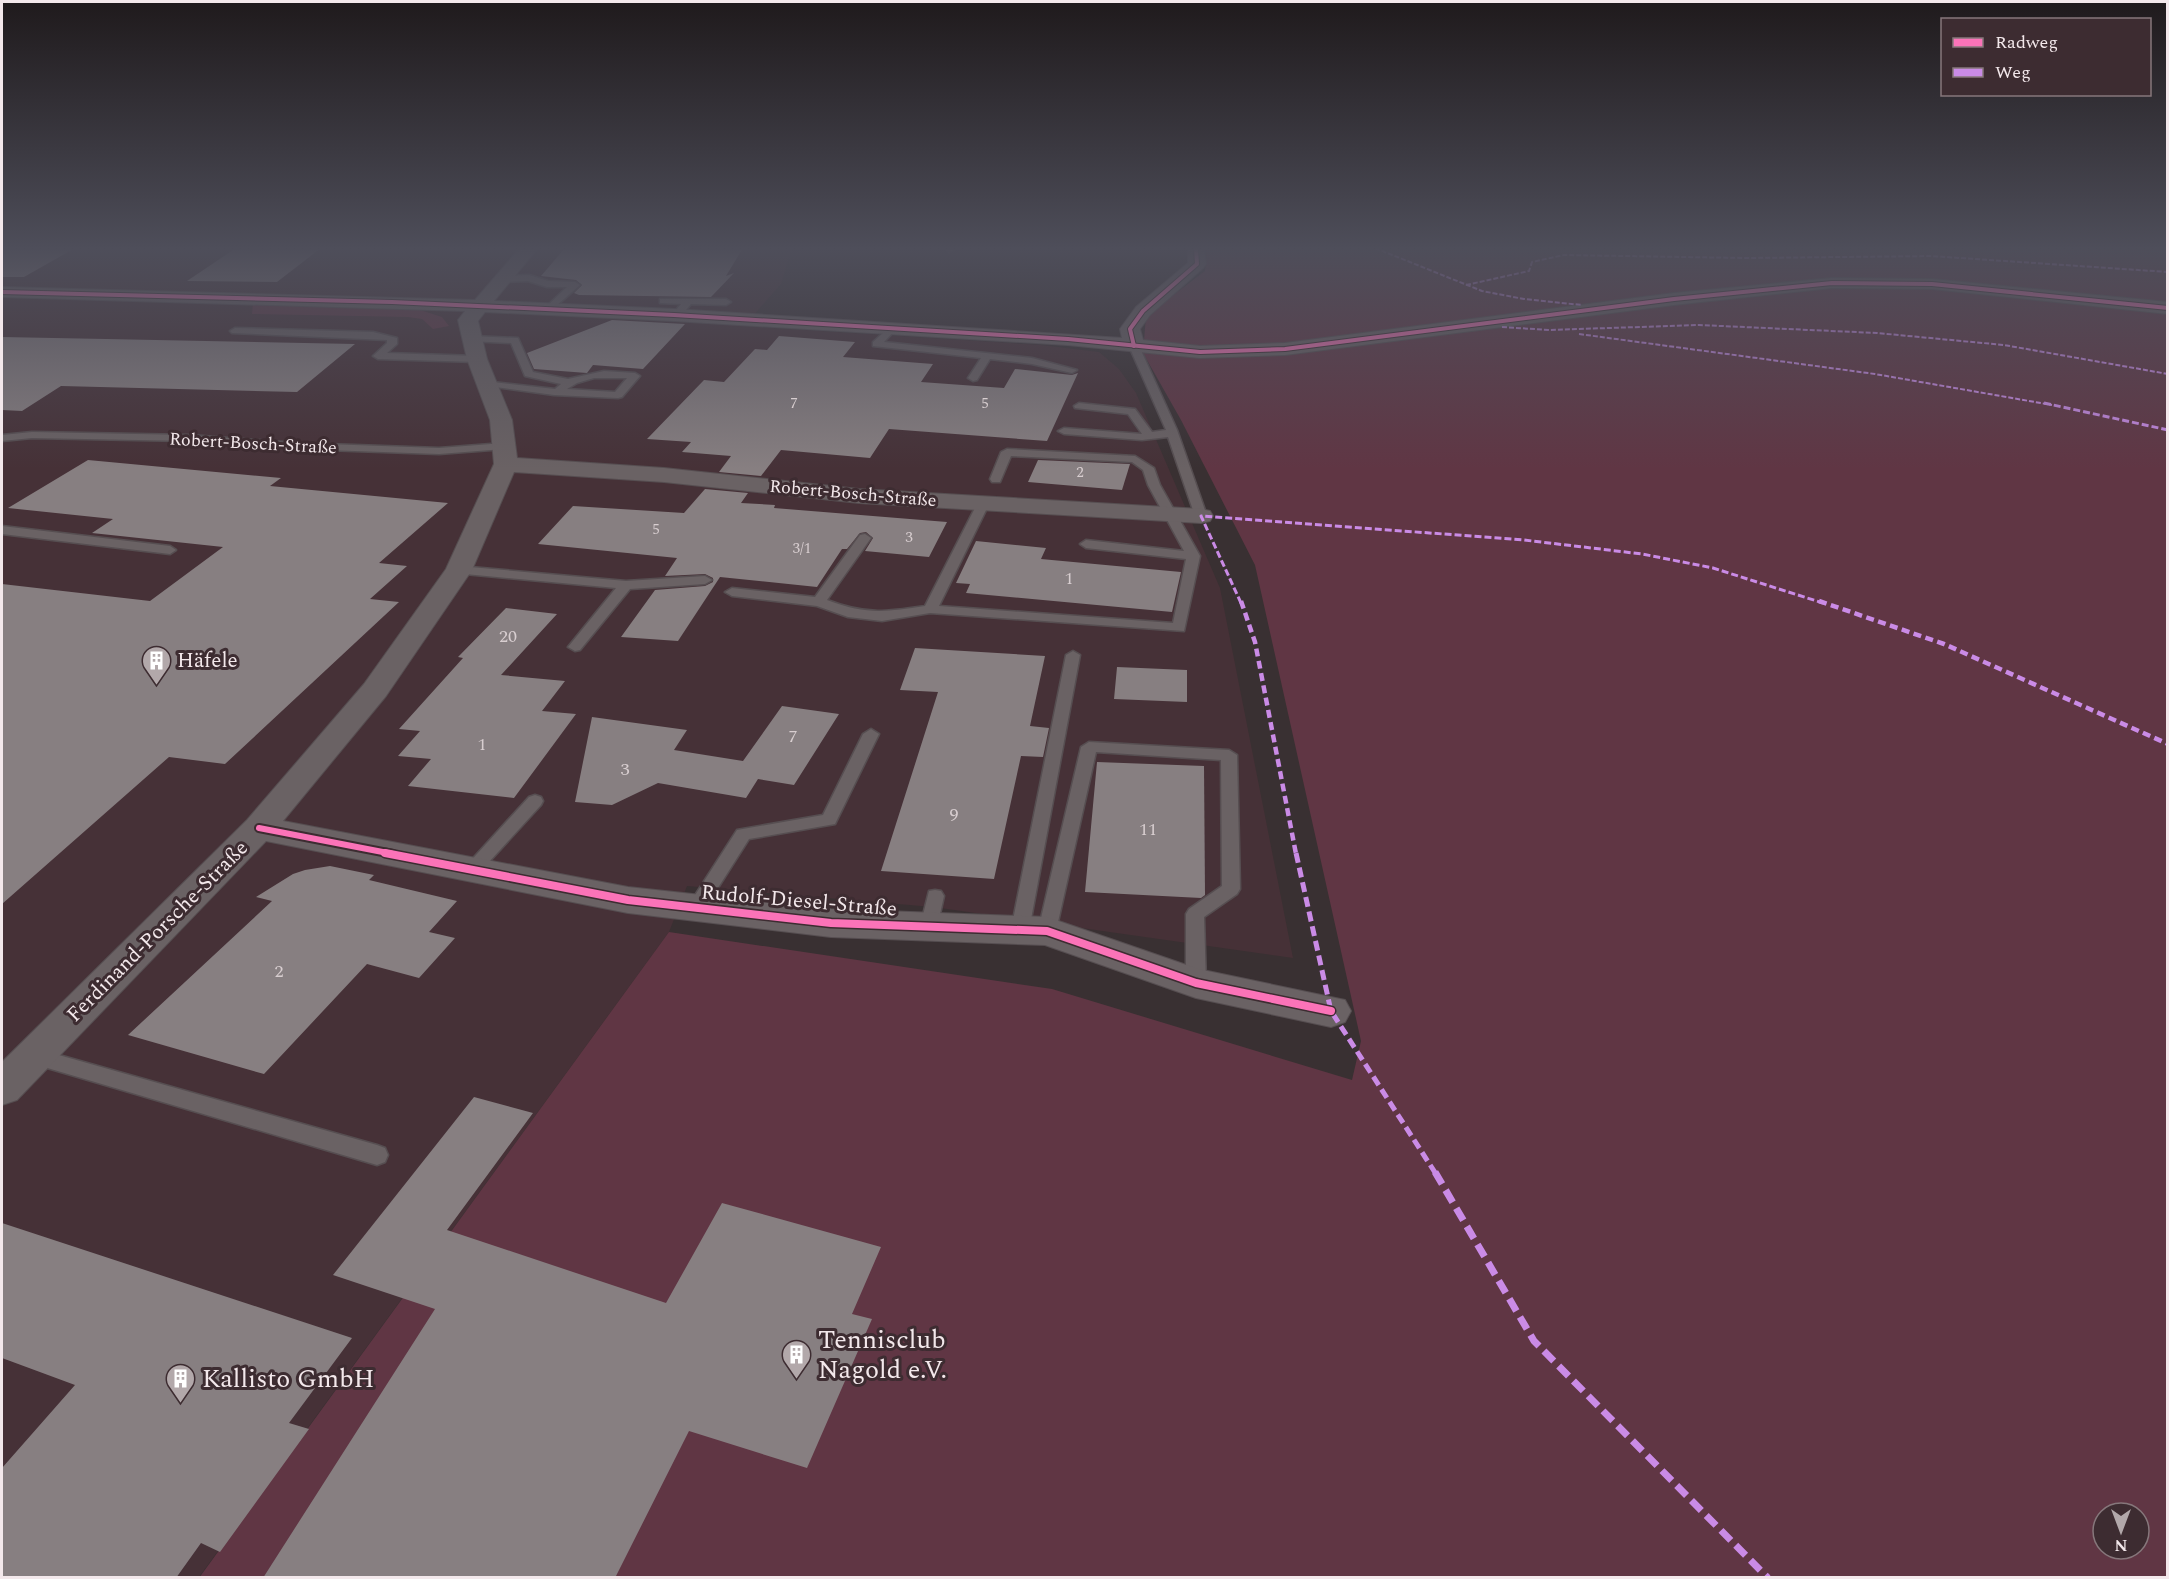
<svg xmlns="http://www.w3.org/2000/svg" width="2169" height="1579" viewBox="0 0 2169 1579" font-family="Spectral,serif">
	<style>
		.built { fill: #463137 }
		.green { fill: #603644; fill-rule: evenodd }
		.building { fill: #877f81 }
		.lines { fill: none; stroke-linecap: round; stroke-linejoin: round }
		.lane-casing { stroke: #564e51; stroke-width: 3 }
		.street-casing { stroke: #564e51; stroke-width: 2 }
		.lane { fill: #6a6264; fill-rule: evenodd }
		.street { fill: #6a6264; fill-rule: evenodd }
		.quiet-far4 { stroke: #ca8be6; stroke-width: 2; stroke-dasharray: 5 2; stroke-linecap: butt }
		.quiet-far3 { stroke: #ca8be6; stroke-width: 3; stroke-dasharray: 7 3; stroke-linecap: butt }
		.quiet-far2 { stroke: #ca8be6; stroke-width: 4.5; stroke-dasharray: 8 4.5; stroke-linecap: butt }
		.quiet-far1 { stroke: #ca8be6; stroke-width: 5; stroke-dasharray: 10 5; stroke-linecap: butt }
		.quiet { stroke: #ca8be6; stroke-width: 7; stroke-dasharray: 14 7; stroke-linecap: butt }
		.cycleway-far2-casing { stroke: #3d2c31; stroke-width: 6 }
		.cycleway-far1-casing { stroke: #3d2c31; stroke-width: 10 }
		.cycleway-casing { stroke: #3d2c31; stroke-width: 11 }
		.cycleway-far2 { stroke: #fb73b8; stroke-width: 4 }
		.cycleway-far1 { stroke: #fb73b8; stroke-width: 6 }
		.cycleway { stroke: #fb73b8; stroke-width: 8 }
		.labels { text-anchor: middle; stroke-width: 6; stroke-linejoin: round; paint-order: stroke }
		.far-number-label { font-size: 15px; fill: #d8ced0 }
		.far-street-label { font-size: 18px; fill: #f3e8eb; stroke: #3d2c31 }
		.number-label { font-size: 18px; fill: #d8ced0 }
		.poi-label { font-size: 21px; fill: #f3e8eb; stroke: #3d2c31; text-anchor: start }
		.street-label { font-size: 21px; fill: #f3e8eb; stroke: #3d2c31 }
		.near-poi-label { font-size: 26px; fill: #f3e8eb; stroke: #3d2c31; text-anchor: start }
	</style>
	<rect width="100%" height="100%" fill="#393032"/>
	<polygon class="built" points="2,248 792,248 781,284 744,326 1041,345 1099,352 1119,369 1136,393 1220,588 1293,958 933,907 687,886 669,932 199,1577 2,1578"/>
	<g class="green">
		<path d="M1207,248h960v1329l-1968,1 470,-646 383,57 300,91 9,-39 -106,-476 -74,-145 -38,-67 3,-37 59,-45zM2103,1513h36v36h-36z"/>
		<polygon points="253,302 417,309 442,317 449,326 433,329 422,319 408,317 252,314"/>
	</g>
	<g class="building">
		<polygon points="2,248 75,248 24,277 2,277"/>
		<polygon points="236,248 321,248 277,282 187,281"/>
		<polygon points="565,248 743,248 726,276 734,273 711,297 579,295 574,293 582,285 576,280 541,276"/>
		<polygon points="612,320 685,324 643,369 593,365 587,373 534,369 527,353"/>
		<polygon points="779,336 855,342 843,357 933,364 921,382 1004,388 1015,369 1072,375 1078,373 1047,441 889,429 870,458 781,450 761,476 719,472 731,456 682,452 691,442 647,439 704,380 724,382 755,349 767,350"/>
		<polygon points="2,337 106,339 355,344 297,392 61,386 22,411 2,410"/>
		<polygon points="88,460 281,478 270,486 448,503 379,563 407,566 370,599 399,602 225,764 169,757 2,904 2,584 150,601 223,547 92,533 113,519 8,508"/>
		<polygon points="1038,460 1130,464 1122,490 1028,482"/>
		<polygon points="705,489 748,493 741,503 775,505 774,508 947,522 929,557 865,551 873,538 866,532 860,533 847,549 842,549 817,587 720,577 678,641 621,637 655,590 705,586 713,582 713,578 705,574 665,576 677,558 538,544 573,506 684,513"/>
		<polygon points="976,541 1046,548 1041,559 1181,572 1172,612 966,593 970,584 956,583"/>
		<polygon points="506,608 557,614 501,675 565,681 542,711 576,714 514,798 408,786 431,759 398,756 420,731 399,729 463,658 458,657"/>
		<polygon points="915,648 1045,656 1030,726 1049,728 1043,757 1021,756 994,879 881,871 938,692 900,690"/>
		<polygon points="1117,667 1187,670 1187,702 1114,699"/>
		<polygon points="782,706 839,714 794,785 758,779 746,798 658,783 612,805 575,802 592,717 687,730 674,750 743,761"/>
		<polygon points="1097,762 1204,766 1205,895 1201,898 1085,892"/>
		<polygon points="330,866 374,875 369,880 457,901 429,932 455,938 419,978 367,964 264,1074 128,1035 272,901 256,897 293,874 305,870"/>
		<polygon points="474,1097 533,1113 447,1230 666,1303 722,1203 881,1247 852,1314 872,1319 807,1468 689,1431 615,1578 263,1578 435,1309 333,1275"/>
		<polygon points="2,1223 352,1338 289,1423 309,1429 220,1552 201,1543 176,1578 2,1578 2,1468 75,1385 2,1358"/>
	</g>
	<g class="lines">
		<defs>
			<g id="lane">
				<polygon points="945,248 956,248 949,252"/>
				<polygon points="529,275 548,281 575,282 580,285 549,312 544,309 546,307 567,287 547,287 528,281 503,282 499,279 503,276"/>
				<polygon points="660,299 726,299 731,302 726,305 691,304 680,317 677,318 672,315 681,304 660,303"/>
				<polygon points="892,325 897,328 884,342 1032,358 1077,370 1072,373 1032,364 990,359 977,380 973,381 968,378 981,358 873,346 873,342"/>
				<polygon points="235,328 373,332 397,338 397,344 387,353 477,356 482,359 477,362 378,359 373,356 387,343 387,340 232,333 230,331"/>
				<path d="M471,336l47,2 15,34 35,7 36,-8 31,2 5,3 -18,21 -4,1 -64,-3 -66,-9 -5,-3 1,-2 71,8 6,-5 -36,-8 -14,-33 -43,-2 -2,-2zM594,378h33l-12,14 -48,-3 10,-6z"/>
				<polygon points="1134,343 1139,346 1177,430 1207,516 1205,519 1201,520 1195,516 1168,437 1142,440 1064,434 1058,431 1064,428 1142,434 1128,414 1075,408 1074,406 1079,403 1135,409 1152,432 1166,430 1129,346"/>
				<polygon points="32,432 189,435 298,443 439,448 504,443 510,446 504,449 439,454 298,449 189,441 32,438 2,441 2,435"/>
				<path d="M1007,449l128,7 19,12 6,17 40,71 -16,75 -254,-18 -48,8 -34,-4 -31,-11 -85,-10 -7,-4 7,-4 83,9 45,-62 5,-1 6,4 -44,62c39,15 58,12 98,6l52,-102 6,-4 6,4 -50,102 234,17 13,-64 -100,-11 -6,-4 6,-4 98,11 -36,-66 -5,-15 -11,-8 -121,-6 -11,26h-8l-2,-3 11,-27z"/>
				<polygon points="2,526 170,546 176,550 170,554 2,534"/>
				<polygon points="459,566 626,581 705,576 712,580 705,584 630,589 580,650 575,651 568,647 616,588 454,573 452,570"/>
				<polygon points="1073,651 1080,655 1029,930 1027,935 1020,937 1013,935 1011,930 1066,655"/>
				<polygon points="871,729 879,734 835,824 749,839 702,913 696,915 690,913 687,908 690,903 737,830 823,815 863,734"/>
				<polygon points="1089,742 1229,750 1237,755 1240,889 1237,894 1204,917 1206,983 1203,988 1196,990 1189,988 1186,983 1186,914 1189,909 1222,886 1221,760 1096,752 1056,931 1054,936 1047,938 1040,936 1038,931 1081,747"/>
				<polygon points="535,795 541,797 543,801 541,805 478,874 472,876 466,874 463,870 466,866 529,797"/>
				<polygon points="935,890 941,891 944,896 936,932 929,934 922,932 920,927 929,891"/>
				<polygon points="34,1048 377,1145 385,1148 388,1155 385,1162 377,1165 27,1062 24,1056 27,1050"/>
			</g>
			<polygon id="street" points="520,248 538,248 494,301 674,309 1122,338 1120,329 1136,307 1188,263 1188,248 1204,248 1206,264 1203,268 1150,315 1140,329 1143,340 1200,346 1285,343 1674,293 1832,278 1932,279 2168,302 2168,314 1932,289 1832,288 1674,305 1285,355 1200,358 1068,345 674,321 485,312 478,321 487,359 512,420 517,458 664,468 859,489 1201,509 1210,511 1213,516 1210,521 1201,523 859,503 664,482 514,472 472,570 386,696 283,821 628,887 831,909 1047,917 1198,969 1345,1000 1351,1011 1345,1022 1331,1027 1196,998 1045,945 831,937 628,913 266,841 17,1100 2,1105 2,1062 247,820 364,684 446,569 494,464 490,420 467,359 458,320 465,311 2,297 2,287 475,300"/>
		</defs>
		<use href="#lane" class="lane-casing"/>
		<use href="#street" class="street-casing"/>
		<use href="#lane" class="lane"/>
		<use href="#street" class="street"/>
		<g class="quiet-far4">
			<polyline points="1375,248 1482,291 1524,299 1582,305"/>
			<polyline points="1466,285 1529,271 1532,262 1564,255 1746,258 1931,256 2168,272"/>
			<polyline points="1502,327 1549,330 1699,325 1877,333 2004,345 2168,374"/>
			<polyline points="1579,334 1875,374 2052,405"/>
		</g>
		<g class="quiet-far3">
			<polyline points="2044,403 2168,430"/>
			<polyline points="1241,603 1201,516 1524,540 1642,554 1713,568 1823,603"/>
		</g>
		<g class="quiet-far2">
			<polyline points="1241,601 1255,642 1296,854"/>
			<polyline points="1819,601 1944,644 2168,744"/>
		</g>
		<polyline class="quiet-far1" points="1296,853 1331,1011 1436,1174"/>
		<polyline class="quiet" points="1435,1172 1534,1341 1768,1578"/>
		<defs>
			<g id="cycleway-far2">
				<polyline points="2,292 392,302 674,315 1068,339 1200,352 1285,349 1674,299 1832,283 1932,284 2168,308"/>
				<polyline points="1134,346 1130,329 1143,311 1197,264 1196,248"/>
			</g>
			<polyline id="cycleway-far1" points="259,828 393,854"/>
			<polyline id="cycleway" points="385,853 628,900 831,923 1047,931 1196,983 1331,1011"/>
		</defs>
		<use href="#cycleway-far2" class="cycleway-far2-casing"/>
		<use href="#cycleway-far1" class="cycleway-far1-casing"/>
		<use href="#cycleway" class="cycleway-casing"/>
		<use href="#cycleway-far2" class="cycleway-far2"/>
		<use href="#cycleway-far1" class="cycleway-far1"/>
		<use href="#cycleway" class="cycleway"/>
	</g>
	<linearGradient id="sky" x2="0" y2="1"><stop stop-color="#1f1a1c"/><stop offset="0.53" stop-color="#4e4e5a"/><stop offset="1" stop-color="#4e4e5a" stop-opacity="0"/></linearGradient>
	<rect width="2169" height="469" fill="url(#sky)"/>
	<defs>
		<symbol id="building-pin" viewBox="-11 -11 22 30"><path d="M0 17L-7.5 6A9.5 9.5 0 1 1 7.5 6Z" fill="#b2a8aa" stroke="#3d2c31"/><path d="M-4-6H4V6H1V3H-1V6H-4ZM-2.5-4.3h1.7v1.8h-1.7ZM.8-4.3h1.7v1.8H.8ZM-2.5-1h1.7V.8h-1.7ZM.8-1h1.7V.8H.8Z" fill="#fff"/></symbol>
	</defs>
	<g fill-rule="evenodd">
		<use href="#building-pin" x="140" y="644" width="33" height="45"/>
		<use href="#building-pin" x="780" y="1338" width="33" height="45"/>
		<use href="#building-pin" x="164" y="1362" width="33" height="45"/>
	</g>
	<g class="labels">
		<g class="far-number-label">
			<text x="794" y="408">7</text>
			<text x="985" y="408">5</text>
			<text x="1080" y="477">2</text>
			<text x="656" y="534">5</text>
			<text x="909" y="542">3</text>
			<text x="802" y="553">3/1</text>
		</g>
		<g class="far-street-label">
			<text transform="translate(253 443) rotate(3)" y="6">Robert-Bosch-Straße</text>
			<text transform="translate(853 493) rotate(5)" y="6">Robert-Bosch-Straße</text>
		</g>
		<g class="number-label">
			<text x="1069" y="584">1</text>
			<text x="508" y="642">20</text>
			<text x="793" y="742">7</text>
			<text x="482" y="750">1</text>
			<text x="625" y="775">3</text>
			<text x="954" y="820">9</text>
			<text x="1148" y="835">11</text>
			<text x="279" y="977">2</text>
		</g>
		<g class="poi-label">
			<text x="177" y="667">Häfele</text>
		</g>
		<g class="street-label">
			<text transform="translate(799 900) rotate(5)" y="7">Rudolf-Diesel-Straße</text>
			<text transform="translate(157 931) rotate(-45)" y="7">Ferdinand-Porsche-Straße</text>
		</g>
		<g class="near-poi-label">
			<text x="818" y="1348">Tennisclub<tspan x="818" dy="30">Nagold e.V.</tspan></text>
			<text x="202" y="1387">Kallisto GmbH</text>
		</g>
	</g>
	<rect width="2169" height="1579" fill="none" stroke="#f3e8eb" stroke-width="6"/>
	<rect x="1941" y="18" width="210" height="78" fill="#3d2c31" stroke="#86777b" stroke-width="1.5"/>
	<rect x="1953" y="38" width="30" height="9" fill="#fb73b8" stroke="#86777b" stroke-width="1.5"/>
	<text x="1995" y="48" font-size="18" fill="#f3e8eb">Radweg</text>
	<rect x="1953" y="68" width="30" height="9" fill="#ca8be6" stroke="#86777b" stroke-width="1.5"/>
	<text x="1995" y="78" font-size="18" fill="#f3e8eb">Weg</text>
	<g transform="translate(2121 1531) rotate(180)"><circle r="28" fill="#3d2c31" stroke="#86777b" stroke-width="1.5"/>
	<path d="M0-4.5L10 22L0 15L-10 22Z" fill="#b2a8aa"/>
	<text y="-9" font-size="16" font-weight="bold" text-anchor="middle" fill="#f3e8eb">N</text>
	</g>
</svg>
